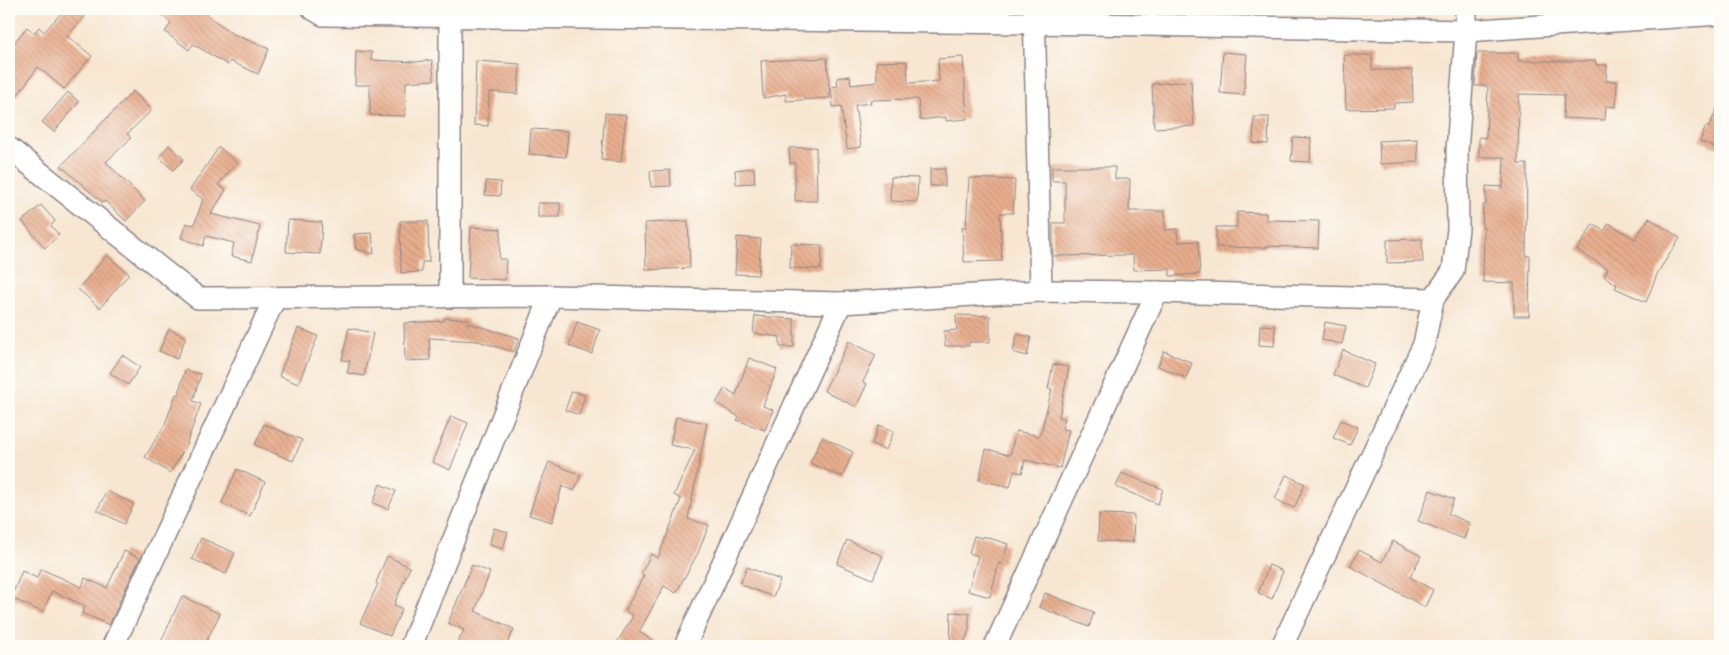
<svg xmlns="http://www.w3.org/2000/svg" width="1729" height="655" viewBox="0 0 1729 655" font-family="'IM FELL French Canon',serif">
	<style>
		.building { fill: url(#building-back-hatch) }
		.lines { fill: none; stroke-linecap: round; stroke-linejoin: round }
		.street-casing { stroke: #8c8486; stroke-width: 24 }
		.street { stroke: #fff; stroke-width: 21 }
	</style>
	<defs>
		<pattern id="building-back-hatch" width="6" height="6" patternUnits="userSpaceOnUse" patternTransform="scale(1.25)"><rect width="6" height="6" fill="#e8ae8e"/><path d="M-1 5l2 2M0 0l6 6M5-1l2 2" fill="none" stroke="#c7957b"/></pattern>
	</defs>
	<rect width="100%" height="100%" fill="#fdfcf7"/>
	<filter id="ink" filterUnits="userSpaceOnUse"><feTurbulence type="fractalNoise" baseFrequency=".02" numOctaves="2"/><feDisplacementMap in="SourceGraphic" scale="10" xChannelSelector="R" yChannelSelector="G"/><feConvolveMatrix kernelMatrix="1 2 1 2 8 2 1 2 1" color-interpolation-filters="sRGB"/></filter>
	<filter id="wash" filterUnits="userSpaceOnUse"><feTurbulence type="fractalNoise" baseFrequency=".0096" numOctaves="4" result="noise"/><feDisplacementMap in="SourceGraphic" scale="20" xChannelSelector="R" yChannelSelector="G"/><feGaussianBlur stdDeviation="1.12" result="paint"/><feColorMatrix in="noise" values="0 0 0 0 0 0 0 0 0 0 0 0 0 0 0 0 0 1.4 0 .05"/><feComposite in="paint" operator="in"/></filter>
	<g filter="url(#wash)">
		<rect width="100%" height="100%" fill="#f7e6d1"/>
		<g id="blocks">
			<g class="building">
				<polygon points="65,9 79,9 86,15 67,36 92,56 64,89 38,67 9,107 9,49 27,27 34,33 39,27 44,32"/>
				<polygon points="154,9 199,9 233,34 269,49 258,74 230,61 228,65 193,44 189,50 165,32 171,23"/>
				<polygon points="356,51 372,52 371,60 416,62 432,60 434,80 406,82 405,116 370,115 370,85 355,85"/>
				<polygon points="1223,52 1247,54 1244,95 1220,93"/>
				<polygon points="1477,53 1518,53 1518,61 1596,61 1596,65 1607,65 1606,81 1617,81 1616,107 1606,106 1605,120 1563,118 1564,95 1519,94 1518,164 1527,164 1526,256 1530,256 1529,316 1514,316 1514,283 1483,282 1484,228 1482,228 1483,205 1486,205 1486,186 1503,187 1504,157 1479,157 1479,137 1486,138 1488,86 1475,86"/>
				<polygon points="1344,55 1372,55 1372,70 1412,70 1413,102 1394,103 1394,108 1346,109"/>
				<polygon points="963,57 967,119 946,121 946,117 920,120 918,99 870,100 871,103 855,105 861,147 847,149 841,106 833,107 831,87 838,86 837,78 850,76 851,85 877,82 876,62 907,61 908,83 939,81 938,59"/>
				<polygon points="827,58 830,98 786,101 786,94 763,98 761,61"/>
				<polygon points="476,61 520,64 518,94 489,92 488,126 474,125"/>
				<polygon points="1191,81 1194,126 1154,128 1152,84"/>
				<polygon points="133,91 152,110 127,134 131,138 106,162 145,201 126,221 105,201 103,203 61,166"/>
				<polygon points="68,92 79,102 54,132 42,122"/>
				<polygon points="1720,102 1720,149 1700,141 1706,126 1709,127"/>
				<polygon points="605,113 626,115 621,162 601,160"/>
				<polygon points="1254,117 1269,117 1268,144 1253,143"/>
				<polygon points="531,129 568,131 566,157 529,154"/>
				<polygon points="1293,137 1311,138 1310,162 1291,161"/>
				<polygon points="1417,139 1418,162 1380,164 1379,141"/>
				<polygon points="169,145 184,159 173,170 159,157"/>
				<polygon points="219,147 237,162 218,185 226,190 211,214 260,226 252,261 231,256 234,243 206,236 203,246 181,238 186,223 194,225 203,199 190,190"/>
				<polygon points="816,147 817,201 795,201 795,163 790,163 789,148"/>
				<polygon points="1052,167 1115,167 1115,179 1130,179 1129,211 1165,211 1165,230 1177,229 1178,242 1198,241 1200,274 1170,276 1170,269 1134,270 1133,255 1053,256 1053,223 1065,223 1065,181 1052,181"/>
				<polygon points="754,168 755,183 736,184 735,170"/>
				<rect x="930" y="169" width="15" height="17"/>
				<polygon points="670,170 671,186 651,187 650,171"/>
				<polygon points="891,177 918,178 917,202 890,201"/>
				<polygon points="969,178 1015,180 1013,213 1000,213 1002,261 964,262 962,227 966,227"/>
				<polygon points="486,181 501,182 500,196 485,195"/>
				<rect x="538" y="203" width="22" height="14"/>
				<polygon points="41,205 55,221 51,226 59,235 45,248 22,221"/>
				<polygon points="1237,212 1266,213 1266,220 1319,221 1318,248 1266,246 1266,248 1216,247 1216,227 1237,227"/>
				<polygon points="1649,218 1680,238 1658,272 1646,302 1615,288 1617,285 1604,276 1608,269 1577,250 1593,224 1604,231 1609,223 1635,239"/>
				<polygon points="288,220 322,222 320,254 286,252"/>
				<polygon points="400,221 428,221 429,262 422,262 422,272 401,273"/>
				<polygon points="688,221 690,268 646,270 645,223"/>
				<polygon points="471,227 501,229 499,259 506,259 505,280 468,278"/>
				<polygon points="372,233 374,254 356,249 354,234"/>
				<polygon points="737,237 761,239 758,275 735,274"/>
				<polygon points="1422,239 1423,262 1387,263 1387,240"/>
				<polygon points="791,244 822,245 821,269 790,268"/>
				<polygon points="107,255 129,274 100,308 78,289"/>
				<polygon points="956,315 990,316 990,342 969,342 969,346 945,346 944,331 957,330"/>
				<polygon points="755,316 794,319 794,347 780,347 780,337 753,333"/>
				<polygon points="444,318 468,319 468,323 519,338 514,352 478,341 429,338 430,360 405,361 404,323 444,321"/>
				<polygon points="577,322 600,330 592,354 569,346"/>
				<polygon points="1325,322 1346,326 1342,344 1322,340"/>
				<polygon points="1260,325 1275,326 1274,346 1259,345"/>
				<polygon points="298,328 318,336 298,384 279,376"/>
				<polygon points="349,328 373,333 364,376 347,373 350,361 342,360"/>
				<polygon points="169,329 186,337 177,359 159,351"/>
				<polygon points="1017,334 1031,337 1027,356 1013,352"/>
				<polygon points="849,341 876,355 863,382 867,384 856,407 824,391"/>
				<polygon points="1343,350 1375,364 1365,388 1333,375"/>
				<polygon points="1164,351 1192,363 1186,378 1158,366"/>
				<polygon points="122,355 140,367 128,385 110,373"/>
				<polygon points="749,358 777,369 763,406 773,410 765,430 737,420 739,417 716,403 725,388 736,395"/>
				<polygon points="1053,364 1069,367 1059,417 1065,418 1062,429 1069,430 1060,468 1025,460 1022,473 1014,471 1010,487 979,480 986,449 1010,455 1016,431 1040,436 1052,389 1048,389"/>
				<polygon points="185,370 201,374 193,401 201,404 187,442 188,443 170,473 145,457 165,424 176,394 178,395"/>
				<polygon points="572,391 585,395 579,415 565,410"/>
				<polygon points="451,416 468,423 450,470 432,462"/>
				<polygon points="676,417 707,423 688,519 709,525 698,553 676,593 664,586 639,632 661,646 625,646 618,641 633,616 625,611 644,575 641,574 651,554 658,558 681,499 674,495 695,450 670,445"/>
				<polygon points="1341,420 1358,427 1350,445 1333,438"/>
				<polygon points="264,424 302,440 293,461 255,445"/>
				<polygon points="879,425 894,431 886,450 872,444"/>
				<polygon points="822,437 853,452 842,477 810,463"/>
				<polygon points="549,462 581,475 574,491 562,486 552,522 529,515 536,494"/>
				<polygon points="237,469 265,482 250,516 222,503"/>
				<polygon points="1122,473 1163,489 1158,504 1116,487"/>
				<polygon points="1286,475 1305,484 1294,508 1275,499"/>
				<polygon points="380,484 396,491 388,509 373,503"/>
				<polygon points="1430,490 1454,499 1448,514 1470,523 1464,539 1418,521"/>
				<polygon points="107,491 134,504 124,524 97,510"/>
				<polygon points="1099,514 1134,515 1133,542 1098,541"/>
				<polygon points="494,528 508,532 503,549 489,545"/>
				<polygon points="974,536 983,538 983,536 1008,544 1002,564 999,563 990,597 968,591 978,556 969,553"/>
				<polygon points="201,538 235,553 226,574 192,559"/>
				<polygon points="847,540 883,556 873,579 837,564"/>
				<polygon points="1393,541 1421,556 1410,577 1433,590 1425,607 1350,566 1359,550 1382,562"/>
				<polygon points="124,551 140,558 109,625 82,613 85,606 52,591 43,612 11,598 22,571 37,578 41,569 82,587 85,578 107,588"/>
				<polygon points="387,556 410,567 394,605 402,609 390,636 360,623 378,584 376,583"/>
				<polygon points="472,565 490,572 475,611 514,629 506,646 456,646 464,630 448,623"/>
				<polygon points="1269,565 1283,571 1272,599 1258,593"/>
				<polygon points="747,567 780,580 773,597 740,584"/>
				<polygon points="1045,593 1094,612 1089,627 1039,607"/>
				<polygon points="182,596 220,614 204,646 159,646"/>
				<polygon points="951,612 969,613 969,630 963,646 950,646"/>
			</g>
		</g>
	</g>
	<g filter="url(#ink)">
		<use href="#blocks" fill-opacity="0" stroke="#8c8486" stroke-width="1"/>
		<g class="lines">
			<defs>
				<g id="street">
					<polyline points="313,9 323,15 1034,23 1466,31 1720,14"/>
					<polyline points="1034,9 1041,291"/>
					<polyline points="9,148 198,298 551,296 841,303 1041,291 1157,292 1433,299"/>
					<polyline points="450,297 450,16"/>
					<polyline points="113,646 275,298"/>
					<polyline points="411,646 551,296"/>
					<polyline points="685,646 841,303"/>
					<polyline points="995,646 1157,292"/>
					<polyline points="1282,646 1424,344 1433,299 1453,271 1458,229 1457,151 1466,31 1466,9"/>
				</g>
			</defs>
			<use href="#street" class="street-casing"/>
			<use href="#street" class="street"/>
		</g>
	</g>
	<rect width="1729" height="655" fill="none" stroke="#fdfcf7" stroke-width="30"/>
</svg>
